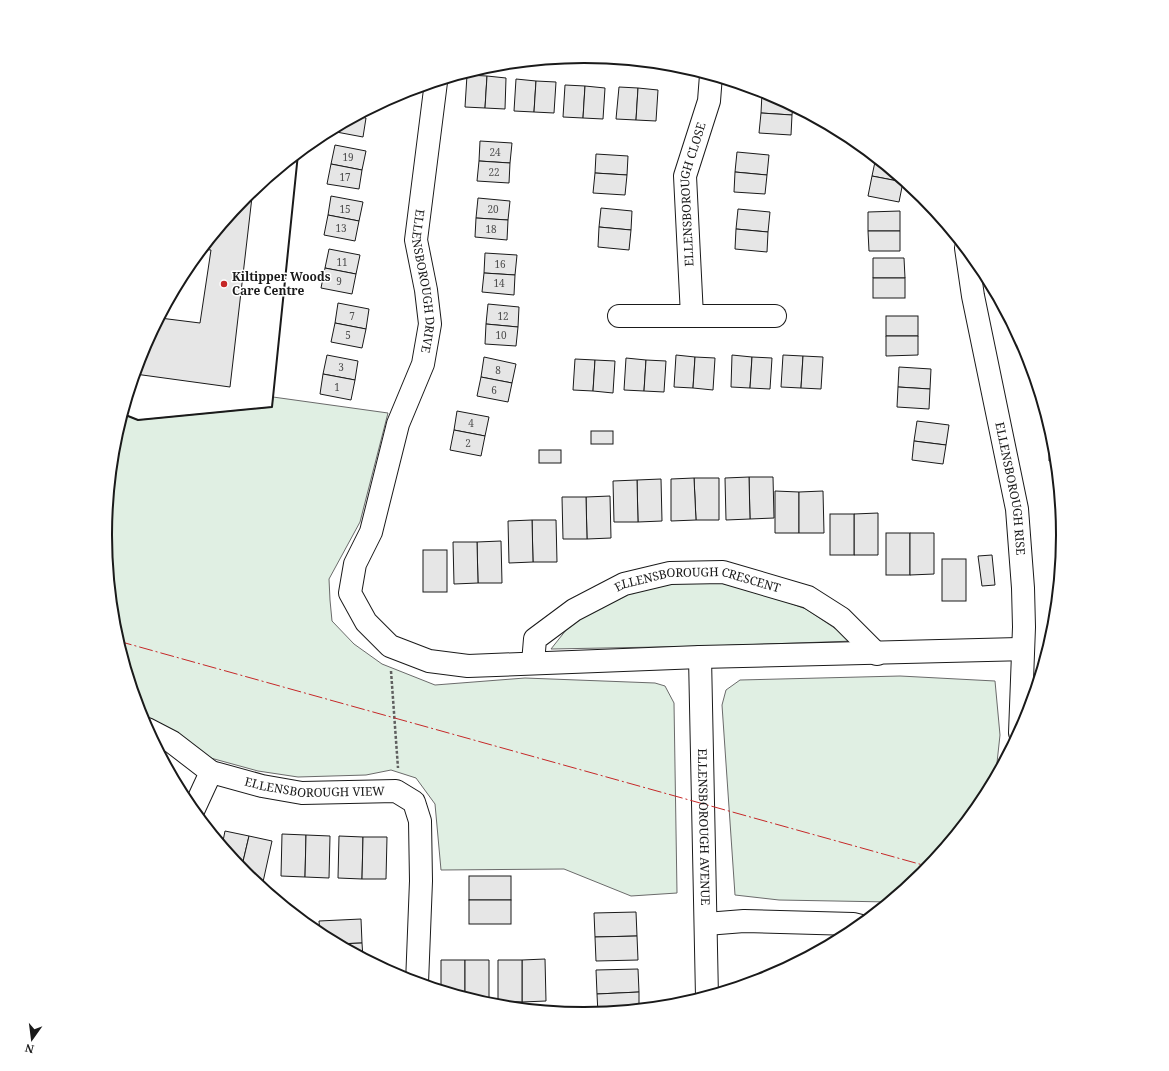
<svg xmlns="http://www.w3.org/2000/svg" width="1169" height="1071" viewBox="0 0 1169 1071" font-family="'Noto Serif',serif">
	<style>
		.green { fill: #e0efe3; stroke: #6a6a6a }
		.building { fill: #e6e6e6; stroke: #1a1a1a }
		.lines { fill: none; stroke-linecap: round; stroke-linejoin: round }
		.street-casing { stroke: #1a1a1a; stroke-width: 24 }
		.path { stroke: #5f5f5f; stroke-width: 2.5; stroke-dasharray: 3 2; stroke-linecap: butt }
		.street { stroke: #fff; stroke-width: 22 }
		.wall { stroke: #1a1a1a; stroke-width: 2 }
		.power { stroke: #c62828; stroke-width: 1; stroke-dasharray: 14 3 2 3; stroke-linecap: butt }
		.poi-dot { fill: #c62828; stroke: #fff; stroke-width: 1.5 }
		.labels { text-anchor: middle; stroke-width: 3; stroke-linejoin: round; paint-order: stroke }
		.number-label { font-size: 10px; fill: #4d4d4d }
		.street-label { font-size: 12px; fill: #1a1a1a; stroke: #fff }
		.poi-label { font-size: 12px; font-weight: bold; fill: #1a1a1a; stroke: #fff; text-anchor: start }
		.rim { fill: none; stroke: #1a1a1a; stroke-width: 2 }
	</style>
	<rect width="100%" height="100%" fill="#fff"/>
	<g class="green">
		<polygon points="273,397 388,413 360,522 329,579 330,600 332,621 354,644 382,664 435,685 525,678 655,683 665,686 674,703 677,893 631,896 564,869 441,870 435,804 416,778 391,770 366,775 298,777 258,771 207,757 140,716 114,629 105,535 114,442 123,414 138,420 272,407"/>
		<polygon points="700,580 746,587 806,609 854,641 710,646 551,649 574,620 641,588"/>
		<polygon points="900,676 995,681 1000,735 996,772 997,776 983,802 923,875 890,902 779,900 735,895 722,705 726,690 740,680"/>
	</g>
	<g class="building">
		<polygon points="467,75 487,76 485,108 465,107"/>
		<polygon points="487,76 506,78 505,109 485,108"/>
		<polygon points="516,79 536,81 534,112 514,111"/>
		<polygon points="536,81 556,82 554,113 534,112"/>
		<polygon points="565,85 585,86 583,118 563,117"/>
		<polygon points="585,86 605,88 603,119 583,118"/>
		<polygon points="619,87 638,88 636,120 616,119"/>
		<polygon points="638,88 658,90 656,121 636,120"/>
		<polygon points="762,93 771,94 793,106 792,115 761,113"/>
		<polygon points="761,113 792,115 791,135 759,133"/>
		<polygon points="357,116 366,118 363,137 331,131 332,130"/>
		<polygon points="480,141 512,143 510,163 479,161"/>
		<polygon points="335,145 366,151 362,170 331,164"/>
		<polygon points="737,152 769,155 767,175 735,172"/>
		<polygon points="596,154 628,156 627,175 595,173"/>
		<polygon points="876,157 904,180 903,182 872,176"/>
		<polygon points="479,161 510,163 509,183 477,181"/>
		<polygon points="331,164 362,170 359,189 327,184"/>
		<polygon points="735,172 767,175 765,194 734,192"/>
		<polygon points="595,173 627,175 625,195 593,193"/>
		<polygon points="872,176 903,182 899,202 868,196"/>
		<polygon points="246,196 252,197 230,387 135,374 142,352 160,318 200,323 211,250 202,249"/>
		<polygon points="331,196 363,202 359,221 328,215"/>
		<polygon points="478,198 510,201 508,220 476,218"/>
		<polygon points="601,208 632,211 631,230 599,227"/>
		<polygon points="738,209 770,212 768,232 736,229"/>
		<polygon points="900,211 900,231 868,231 868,212"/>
		<polygon points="328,215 359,221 355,241 324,235"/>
		<polygon points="476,218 508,220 507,240 475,237"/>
		<polygon points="599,227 631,230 629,250 598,247"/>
		<polygon points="736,229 768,232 767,252 735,249"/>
		<polygon points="868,231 900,231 900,251 869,251"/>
		<polygon points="329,249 360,255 356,274 325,268"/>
		<polygon points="485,253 517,255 515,275 484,273"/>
		<polygon points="873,258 904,258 905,278 873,278"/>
		<polygon points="325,268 356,274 352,294 321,288"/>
		<polygon points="484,273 515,275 514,295 482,292"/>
		<rect x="873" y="278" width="32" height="20"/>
		<polygon points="338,303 369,309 366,329 335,323"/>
		<polygon points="488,304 519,307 518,327 486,324"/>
		<rect x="886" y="316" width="32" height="20"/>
		<polygon points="335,323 366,329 362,348 331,342"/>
		<polygon points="486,324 518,327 516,346 485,344"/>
		<polygon points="886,336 918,336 918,355 886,356"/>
		<polygon points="327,355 358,361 355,380 323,374"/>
		<polygon points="676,355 695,357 693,388 674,387"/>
		<polygon points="732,355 752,357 750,388 731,387"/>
		<polygon points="783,355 803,356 801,388 781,387"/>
		<polygon points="803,356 823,357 821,389 801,388"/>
		<polygon points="484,357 516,364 512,383 481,377"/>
		<polygon points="695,357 715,358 713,390 693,388"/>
		<polygon points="752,357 772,358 770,389 750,388"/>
		<polygon points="626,358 646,360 644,391 624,390"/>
		<polygon points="575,359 595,360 593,391 573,390"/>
		<polygon points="595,360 615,361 613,393 593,391"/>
		<polygon points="646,360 666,361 664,392 644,391"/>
		<polygon points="899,367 931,369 930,389 898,387"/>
		<polygon points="323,374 355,380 351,400 320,394"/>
		<polygon points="481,377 512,383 508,402 477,396"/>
		<polygon points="898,387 930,389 929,409 897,407"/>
		<polygon points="457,411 489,417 485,436 454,430"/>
		<polygon points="917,421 949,425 946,445 914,441"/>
		<polygon points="1050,427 1055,442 1057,461 1049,461"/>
		<polygon points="454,430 485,436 481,456 450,450"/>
		<rect x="591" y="431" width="22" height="13"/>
		<polygon points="914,441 946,445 943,464 912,460"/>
		<rect x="539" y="450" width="22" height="13"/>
		<polygon points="749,477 773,477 774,518 750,519"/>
		<polygon points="749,477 750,519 726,520 725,478"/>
		<polygon points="694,478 719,478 719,520 696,520"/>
		<polygon points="694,478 696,520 671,521 671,479"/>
		<polygon points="661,479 662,521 638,522 637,480"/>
		<polygon points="637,480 638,522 614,522 613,481"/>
		<polygon points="775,491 799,492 799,533 775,533"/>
		<polygon points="823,491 824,533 799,533 799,492"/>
		<polygon points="610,496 611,538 587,539 586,497"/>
		<polygon points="562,497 586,497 587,539 563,539"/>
		<polygon points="878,513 878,555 854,555 854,514"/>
		<rect x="830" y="514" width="24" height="41"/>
		<polygon points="532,520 556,520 557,562 533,562"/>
		<polygon points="532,520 533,562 509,563 508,521"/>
		<rect x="886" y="533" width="24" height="42"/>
		<polygon points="910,533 934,533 934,574 910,575"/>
		<polygon points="501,541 502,583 478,583 477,542"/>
		<polygon points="453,542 477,542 478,583 454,584"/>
		<rect x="423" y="550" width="24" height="42"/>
		<polygon points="992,555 995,585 982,586 978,556"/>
		<rect x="942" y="559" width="24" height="42"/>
		<polygon points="225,831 249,836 241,870 222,846"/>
		<polygon points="282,834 306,835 305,877 281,876"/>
		<polygon points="306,835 330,836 329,878 305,877"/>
		<polygon points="249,836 272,841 263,882 251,879 241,870"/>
		<polygon points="339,836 363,837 362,879 338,878"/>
		<polygon points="363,837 387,837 386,879 362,879"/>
		<rect x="469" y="876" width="42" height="24"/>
		<rect x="469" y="900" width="42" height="24"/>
		<polygon points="636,912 637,936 595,937 594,913"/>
		<polygon points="361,919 362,943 336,944 320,935 319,921"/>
		<polygon points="637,936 638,960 596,961 595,937"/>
		<polygon points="362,943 363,958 336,944"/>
		<polygon points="545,959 546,1001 522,1002 522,960"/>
		<polygon points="441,960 465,960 465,998 441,991"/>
		<polygon points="465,960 489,960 489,1002 478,1002 465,998"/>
		<polygon points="498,960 522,960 522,1002 498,1001"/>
		<polygon points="638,969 639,992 597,994 596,970"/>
		<polygon points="639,992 639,1010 598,1014 597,994"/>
	</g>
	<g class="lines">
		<defs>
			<g id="street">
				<path id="s1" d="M436,82l-20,158 10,50 4,34 -7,40 -25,60 -27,108 -16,32 -5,29 16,29 24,24 39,15 39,5 232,-9 323,-8"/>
				<path id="s2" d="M966,248l7,48 44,213 6,79 1,39 -4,106"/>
				<polyline points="619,316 775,316"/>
				<path id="s3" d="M692,316l-7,-140 24,-75 2,-26"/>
				<path id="s4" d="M700,657l7,340"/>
				<path id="s5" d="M533,663l2,-24 39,-29 50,-26 46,-11 53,-1 85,25 33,21 36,36"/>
				<path id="s6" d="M147,729l25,13 39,30 51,14 40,7 94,-2 18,11 6,19 1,60 -4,102"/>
				<polyline points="193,811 211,772"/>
				<polyline points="706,924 744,921 853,924 861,926"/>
			</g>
		</defs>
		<use href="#street" class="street-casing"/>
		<polyline class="path" points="391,671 398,768"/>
		<use href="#street" class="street"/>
		<polyline class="wall" points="123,414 138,420 272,407 298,154"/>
		<polyline class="power" points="118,641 930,867"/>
	</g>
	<circle class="poi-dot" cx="224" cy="284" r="4"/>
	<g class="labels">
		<g class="number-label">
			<text x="495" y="156">24</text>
			<text x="348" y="161">19</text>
			<text x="494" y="176">22</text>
			<text x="345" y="181">17</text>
			<text x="345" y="213">15</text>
			<text x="493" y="213">20</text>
			<text x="341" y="232">13</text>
			<text x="491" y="233">18</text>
			<text x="342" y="266">11</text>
			<text x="500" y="268">16</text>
			<text x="339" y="285">9</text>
			<text x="499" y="287">14</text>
			<text x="352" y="320">7</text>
			<text x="503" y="320">12</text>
			<text x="348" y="339">5</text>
			<text x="501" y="339">10</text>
			<text x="341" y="371">3</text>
			<text x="498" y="374">8</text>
			<text x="337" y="391">1</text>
			<text x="494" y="394">6</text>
			<text x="471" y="427">4</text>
			<text x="468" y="447">2</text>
		</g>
		<g class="street-label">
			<text dy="4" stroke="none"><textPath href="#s3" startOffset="123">ELLENSBOROUGH CLOSE</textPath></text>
			<text dy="4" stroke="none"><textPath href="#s1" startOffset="201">ELLENSBOROUGH DRIVE</textPath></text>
			<text dy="4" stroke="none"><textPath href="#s2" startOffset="245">ELLENSBOROUGH RISE</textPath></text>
			<text dy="4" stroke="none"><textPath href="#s5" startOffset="204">ELLENSBOROUGH CRESCENT</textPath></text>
			<text dy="4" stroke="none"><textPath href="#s6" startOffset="183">ELLENSBOROUGH VIEW</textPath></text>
			<text dy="4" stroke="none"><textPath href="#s4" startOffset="170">ELLENSBOROUGH AVENUE</textPath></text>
		</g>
		<g class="poi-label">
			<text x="232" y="281">Kiltipper Woods<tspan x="232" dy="14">Care Centre</tspan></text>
		</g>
	</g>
	<path d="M0 0H1169V1071H0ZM112 535a472 472 0 1 1 944 0a472 472 0 1 1-944 0Z" fill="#fff" fill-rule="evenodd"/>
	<path class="rim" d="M112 535a472 472 0 1 1 944 0a472 472 0 1 1-944 0Z"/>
	<g transform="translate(32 1039) rotate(194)" stroke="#ffffff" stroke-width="3" paint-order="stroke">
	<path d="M0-3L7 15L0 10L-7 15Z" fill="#1a1a1a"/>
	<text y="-6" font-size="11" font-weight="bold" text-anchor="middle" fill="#1a1a1a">N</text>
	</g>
</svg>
